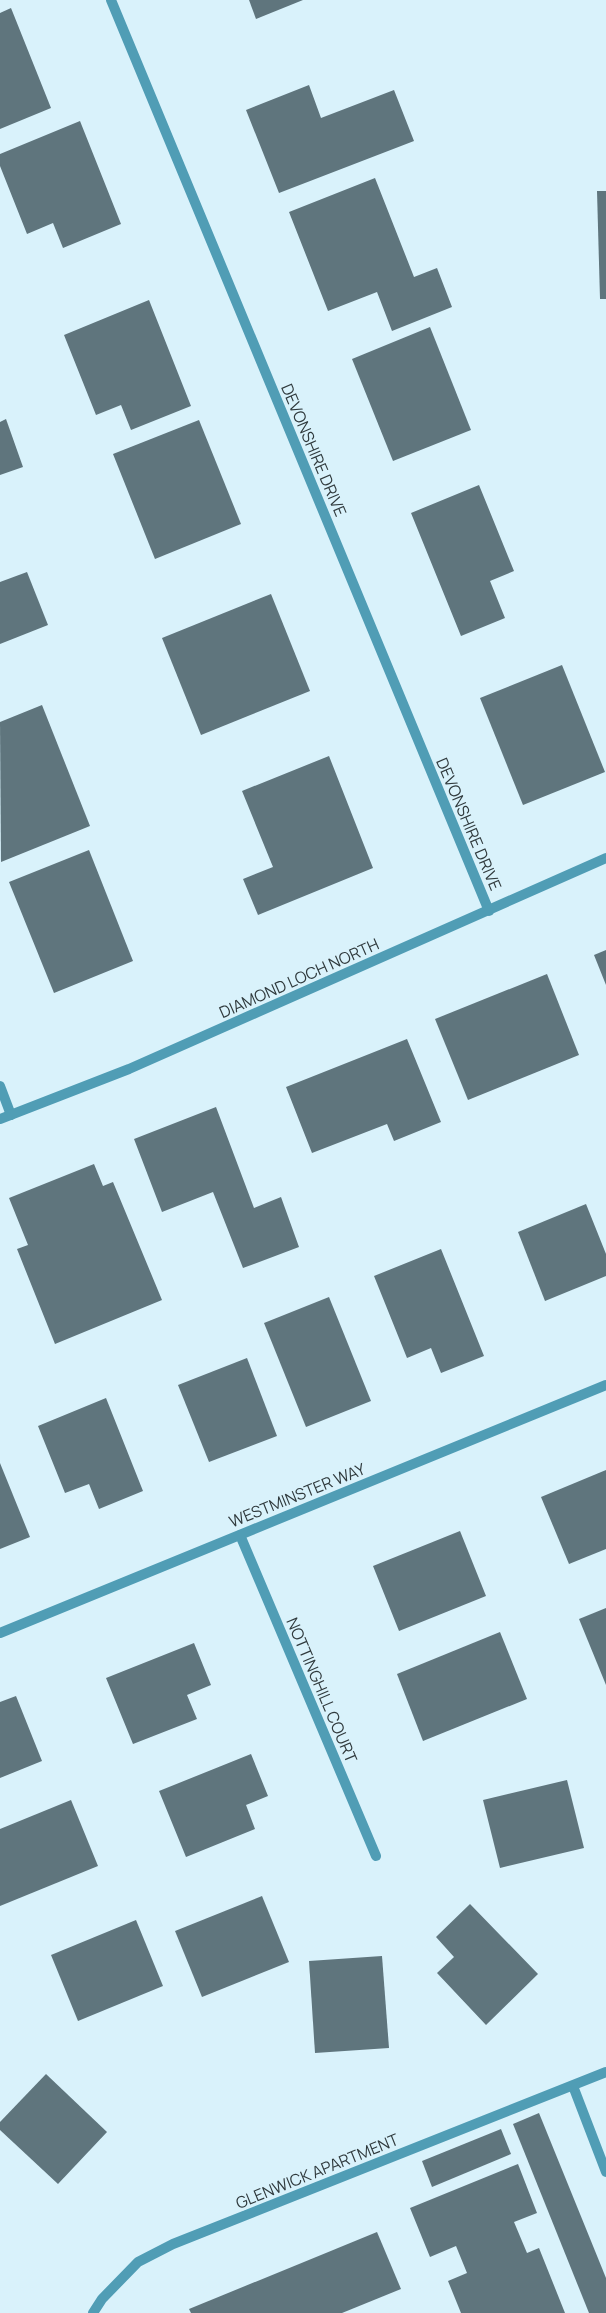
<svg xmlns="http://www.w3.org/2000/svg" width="606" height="2313" viewBox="0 0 606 2313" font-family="Manrope,sans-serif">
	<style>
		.building { fill: #5f757d }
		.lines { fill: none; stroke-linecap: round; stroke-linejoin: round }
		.service { stroke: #509db5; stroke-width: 10 }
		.minor { stroke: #509db5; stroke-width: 10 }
		.labels { text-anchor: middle; stroke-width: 5; stroke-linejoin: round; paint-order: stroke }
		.street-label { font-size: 16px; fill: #303a3d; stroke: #d9f2fb }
	</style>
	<rect width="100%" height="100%" fill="#d9f2fb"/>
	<g class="building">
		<polygon points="249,0 303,0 256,19"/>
		<polygon points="11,8 51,108 0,129 0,13"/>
		<polygon points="309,85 321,118 394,90 414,141 279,193 246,110"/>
		<polygon points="80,121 121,224 63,248 53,223 27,234 0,166 0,154"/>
		<polygon points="375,178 414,277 437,268 452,307 392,331 377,292 328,311 289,212"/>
		<polygon points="597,191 606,191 606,299 600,299"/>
		<polygon points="149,300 191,406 131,430 121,405 96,415 64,335"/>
		<polygon points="430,327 471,430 393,461 352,359"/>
		<polygon points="6,419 23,467 0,475 0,422"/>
		<polygon points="199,420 241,524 155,559 113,454"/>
		<polygon points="479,485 514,571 490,581 505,618 461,636 411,513"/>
		<polygon points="27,572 48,625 0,644 0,582"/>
		<polygon points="271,594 310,691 201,735 162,638"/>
		<polygon points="562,665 605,772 523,805 480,698"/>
		<polygon points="42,705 90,826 1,862 0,722"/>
		<polygon points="329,756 373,868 258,915 243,879 273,867 242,791"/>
		<polygon points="89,850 133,961 54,993 9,882"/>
		<polygon points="606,950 606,985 594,955"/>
		<polygon points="547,974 579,1055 468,1100 435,1019"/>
		<polygon points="407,1039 441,1122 394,1141 387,1124 312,1153 286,1087"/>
		<polygon points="216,1107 254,1208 281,1197 299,1247 243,1268 213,1192 162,1212 134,1139"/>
		<polygon points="94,1164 103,1186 113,1182 162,1300 55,1344 17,1249 28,1245 9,1198"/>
		<polygon points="586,1204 606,1254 606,1276 545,1301 518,1232"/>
		<polygon points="441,1249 484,1356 441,1373 431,1348 407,1358 374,1276"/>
		<polygon points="329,1297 371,1401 306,1427 264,1323"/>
		<polygon points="247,1358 277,1436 209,1462 178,1385"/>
		<polygon points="106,1398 143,1491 99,1509 89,1484 65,1493 38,1426"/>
		<polygon points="0,1463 30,1537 0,1549"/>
		<polygon points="606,1470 606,1549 569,1564 541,1497"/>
		<polygon points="460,1531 486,1596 399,1631 373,1566"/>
		<polygon points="606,1608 606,1685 579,1619"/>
		<polygon points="500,1632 527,1699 423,1741 397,1674"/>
		<polygon points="194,1643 211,1685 187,1695 197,1719 133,1744 106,1678"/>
		<polygon points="16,1696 42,1761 0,1778 0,1702"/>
		<polygon points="251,1754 268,1796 246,1805 255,1829 186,1857 159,1791"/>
		<polygon points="567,1780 584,1848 500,1868 483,1800"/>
		<polygon points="71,1800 98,1866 0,1906 0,1829"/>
		<polygon points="262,1896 289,1962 202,1997 175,1931"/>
		<polygon points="470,1904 538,1974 486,2025 437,1973 454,1957 436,1937"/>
		<polygon points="136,1920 163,1986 78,2021 51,1955"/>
		<polygon points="382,1956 389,2048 315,2053 309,1961"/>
		<polygon points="46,2074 107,2132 58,2184 0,2130 0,2122"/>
		<polygon points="539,2113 606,2278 606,2313 589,2313 513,2124"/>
		<polygon points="501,2129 511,2154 432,2187 422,2161"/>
		<polygon points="518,2164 537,2213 514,2222 527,2253 539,2248 565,2313 461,2313 448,2281 467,2273 456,2246 430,2257 410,2208"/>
		<polygon points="377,2232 401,2289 342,2313 191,2313 189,2309"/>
	</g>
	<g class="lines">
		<g class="service">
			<polyline points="573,2086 606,2172"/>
			<polyline points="93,2313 102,2299 138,2262 173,2244 606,2072"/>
		</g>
		<g class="minor">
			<polyline points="111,0 489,911"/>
			<polyline points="0,1086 11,1115"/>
			<polyline points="0,1119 129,1069 606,858"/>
			<polyline points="240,1535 376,1856"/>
			<polyline points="0,1633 606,1385"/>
		</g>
	</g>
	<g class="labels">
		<g class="street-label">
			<text transform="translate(314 450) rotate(67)" y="6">DEVONSHIRE DRIVE</text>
			<text transform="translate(469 824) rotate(67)" y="6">DEVONSHIRE DRIVE</text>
			<text transform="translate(299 978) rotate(-24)" y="6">DIAMOND LOCH NORTH</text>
			<text transform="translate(297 1495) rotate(-22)" y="6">WESTMINSTER WAY</text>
			<text transform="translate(322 1690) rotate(67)" y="6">NOTTINGHILL COURT</text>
			<text transform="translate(317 2171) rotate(-22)" y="6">GLENWICK APARTMENT</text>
		</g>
	</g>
</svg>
